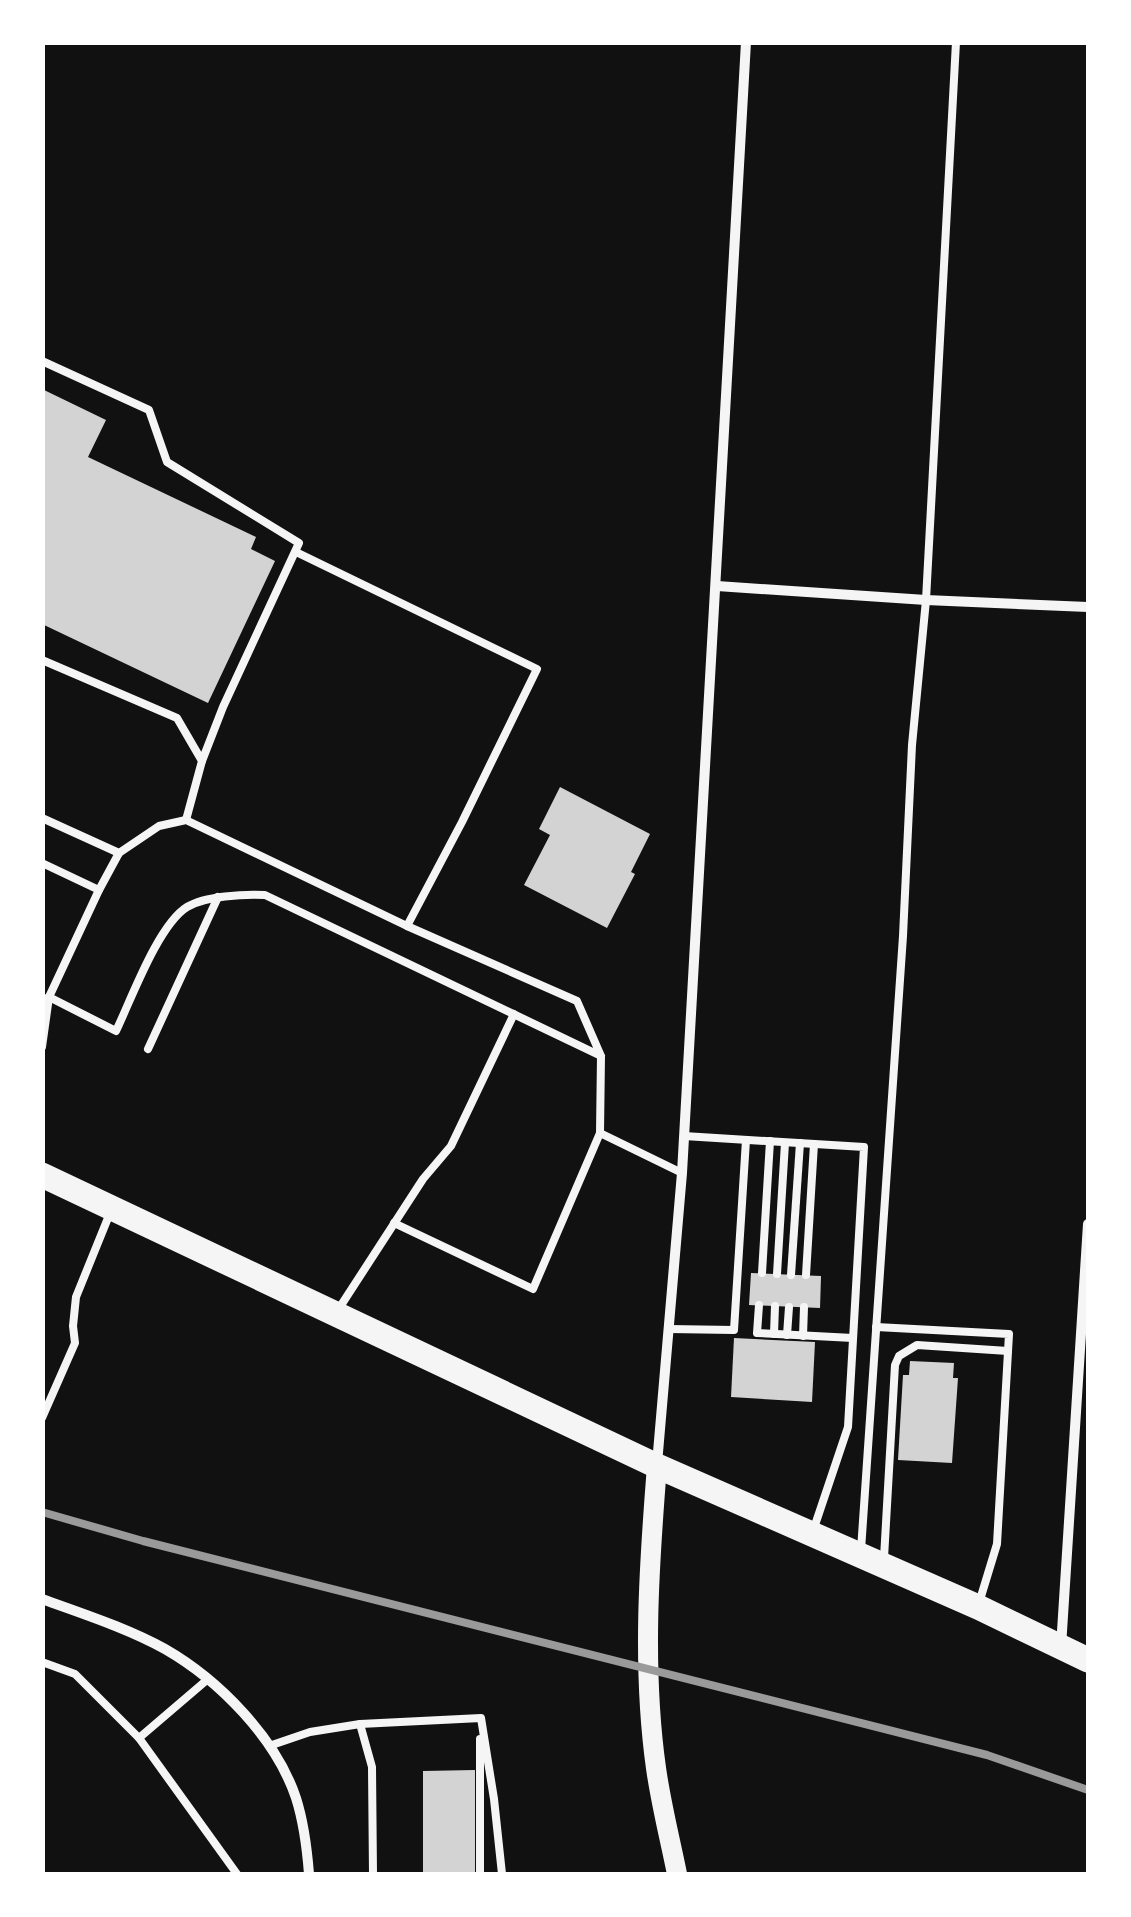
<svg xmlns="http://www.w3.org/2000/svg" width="1131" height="1917" viewBox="0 0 1131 1917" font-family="'Fira Sans Condensed',sans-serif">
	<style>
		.building { fill: #d3d3d3 }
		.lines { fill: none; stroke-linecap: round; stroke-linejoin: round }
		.service { stroke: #f5f5f5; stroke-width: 8 }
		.minor { stroke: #f5f5f5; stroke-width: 10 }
		.secondary { stroke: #f5f5f5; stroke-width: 20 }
		.primary { stroke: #f5f5f5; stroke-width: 25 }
		.rail { stroke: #9a9a9a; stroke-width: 8 }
	</style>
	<rect width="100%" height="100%" fill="#111"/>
	<g class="building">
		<polygon points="42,389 106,420 88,457 256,537 251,549 275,561 208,703 42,624"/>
		<polygon points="560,787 650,834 631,872 635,874 607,928 524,885 550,835 539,829"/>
		<polygon points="751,1273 821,1276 820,1308 749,1305"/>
		<polygon points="734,1338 815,1342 812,1402 731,1397"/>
		<polygon points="910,1361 954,1363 953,1378 958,1378 952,1463 898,1460 903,1375 909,1375"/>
		<polygon points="475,1770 475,1874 423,1874 423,1771"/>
	</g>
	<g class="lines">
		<g class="service">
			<polyline points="42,361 149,410 167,462 299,543 223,707 202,761"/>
			<polyline points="296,552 537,669 462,822 407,926"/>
			<polyline points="42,660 177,718 202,761 186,820"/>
			<polyline points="42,818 119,853"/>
			<polyline points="42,863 99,890"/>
			<polyline points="42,1001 49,997 42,1047"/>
			<polyline points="148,1049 218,897"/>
			<path d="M601,1056l-336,-161c-21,-1 -60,1 -78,12 -29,18 -56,93 -71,124l-67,-34 50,-107 20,-37 40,-27 27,-6 221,106 170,75 24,55 -1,77 82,40"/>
			<polyline points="684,1136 864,1147 848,1427 813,1531"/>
			<polyline points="394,1223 533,1289 600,1133"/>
			<polyline points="762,1273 770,1141"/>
			<polyline points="777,1274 785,1143"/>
			<polyline points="791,1275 800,1143"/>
			<polyline points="806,1275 814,1144"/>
			<polyline points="759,1305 757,1333 853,1338"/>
			<polyline points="338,1310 423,1179 451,1146 514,1014"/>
			<polyline points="876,1327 1009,1334 997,1544 979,1603"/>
			<polyline points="669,1329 734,1330 746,1140"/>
			<polyline points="774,1334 775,1306"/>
			<polyline points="787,1335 789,1307"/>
			<polyline points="803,1336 804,1307"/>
			<polyline points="42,1418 75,1343 73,1326 76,1297 110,1213"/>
			<polyline points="861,1550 903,936 912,745 926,600 956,42"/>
			<polyline points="884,1558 895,1365 899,1356 917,1345 1008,1351"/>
			<polyline points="42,1662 75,1674 139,1738 237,1874"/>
			<polyline points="360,1724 372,1767 373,1874"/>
			<polyline points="139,1738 208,1679"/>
			<polyline points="269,1746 310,1732 360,1724 481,1718 494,1799 502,1874"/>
			<polyline points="480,1874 480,1739"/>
		</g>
		<g class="minor">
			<polyline points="717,586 926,600 1088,607"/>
			<polyline points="657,1464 682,1173 746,42"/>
			<path d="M42,1599c41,15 85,29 123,50 54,31 111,89 131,149 8,25 11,50 13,76"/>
			<polyline points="1061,1647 1088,1224"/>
		</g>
		<path class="secondary" d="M657,1466c-8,100 -15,202 -1,302 5,36 14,71 21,106"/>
		<polyline class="primary" points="42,1175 657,1466 978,1607 1088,1660"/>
		<polyline class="rail" points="42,1512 143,1541 987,1755 1088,1790"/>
	</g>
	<rect width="1131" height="1917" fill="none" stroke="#ffffff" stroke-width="90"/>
</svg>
